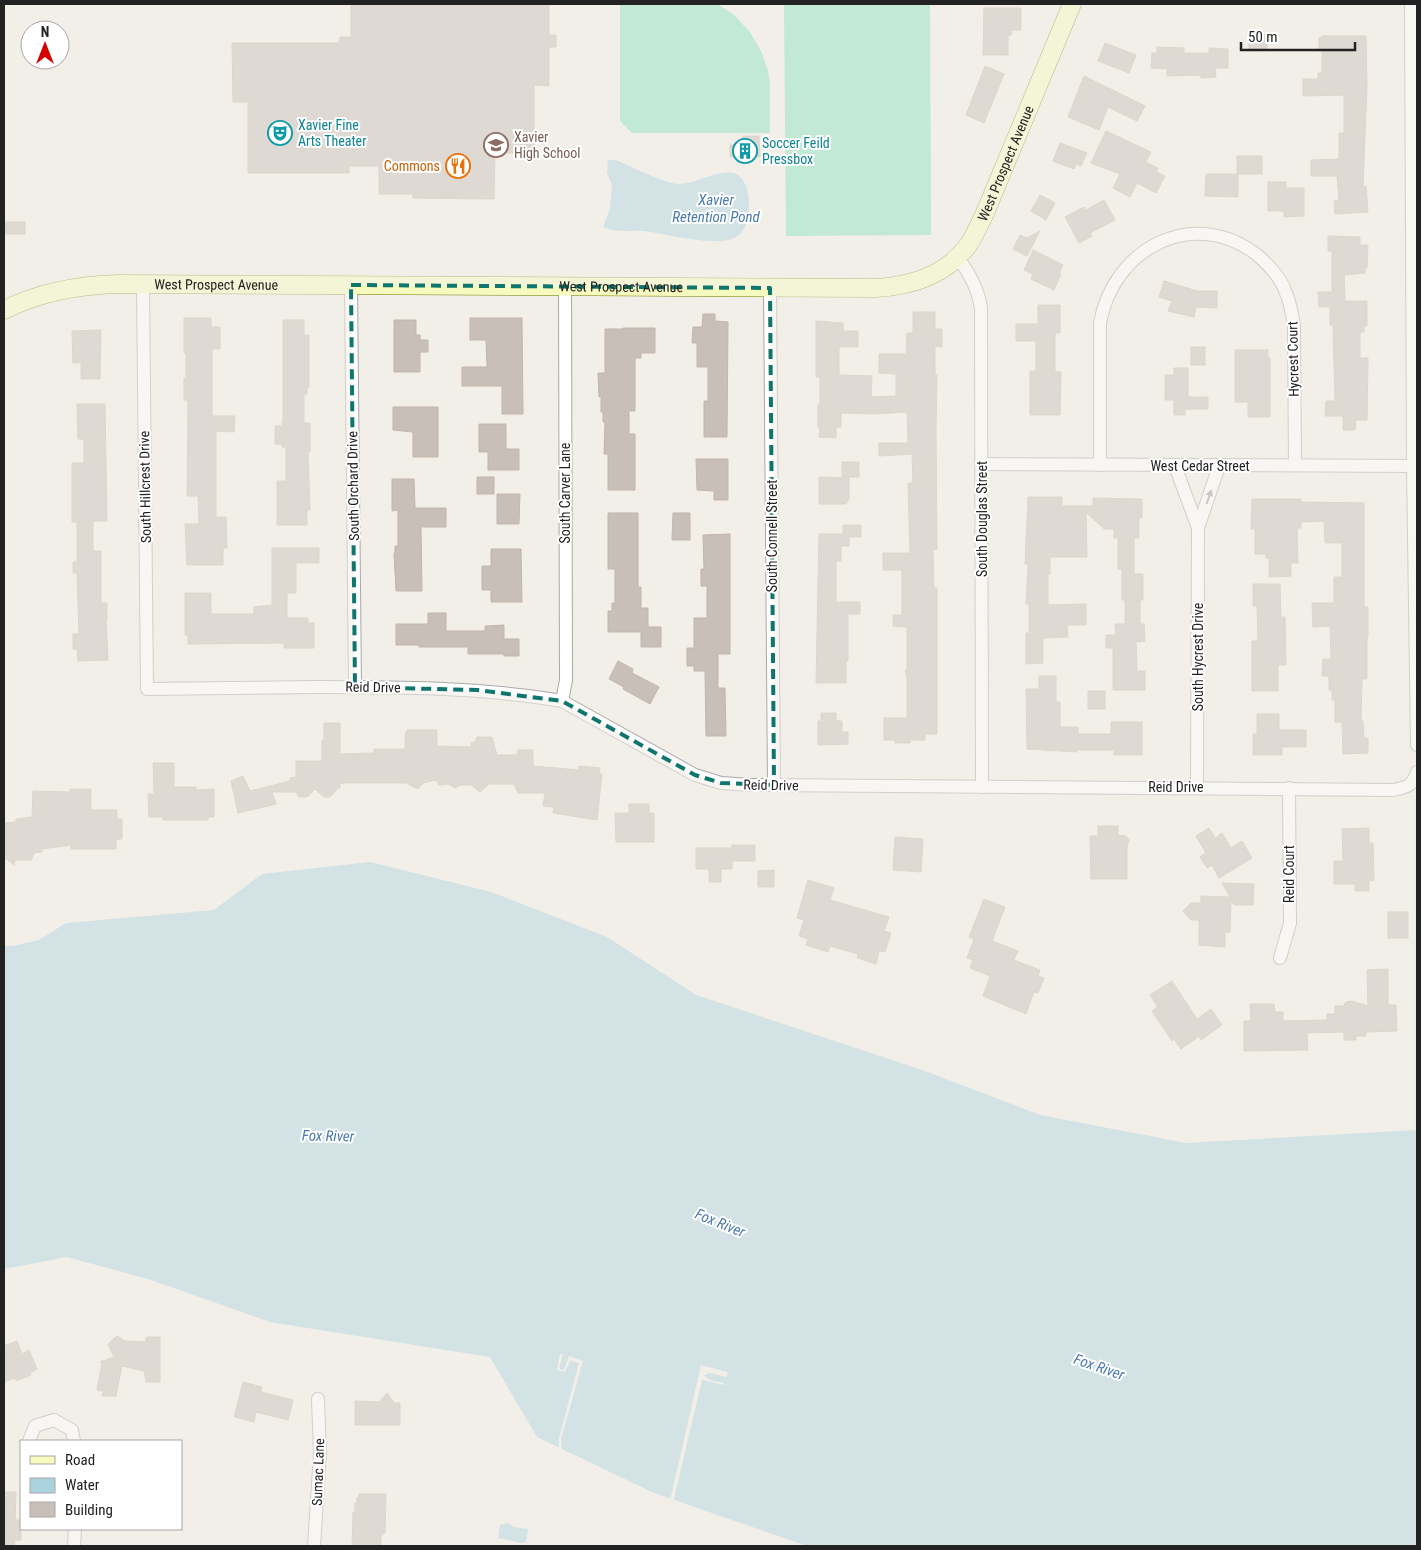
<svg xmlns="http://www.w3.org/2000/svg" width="1421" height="1550" viewBox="0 0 1421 1550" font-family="'Roboto Condensed',sans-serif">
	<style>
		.park { fill: #c8facc }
		.pitch { fill: #88e0be }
		.water { fill: #aad3df }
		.pier { fill: #f2efe9 }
		.building { fill: #c7bfb8; stroke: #c4b6ab }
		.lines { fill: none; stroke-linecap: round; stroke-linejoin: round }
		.street-casing { stroke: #a9a9a9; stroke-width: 14 }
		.secondary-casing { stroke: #707d05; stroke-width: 19 }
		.street { stroke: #fff; stroke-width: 12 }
		.secondary { stroke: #f7fabf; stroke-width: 18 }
		.oneway { fill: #9c9c9c }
		.marked { fill: none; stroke: #0f766e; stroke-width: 4; stroke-dasharray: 10 6; stroke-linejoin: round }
		.labels { text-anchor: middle; stroke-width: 4; stroke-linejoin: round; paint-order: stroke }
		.culture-label { font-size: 14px; fill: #0d838f; stroke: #fff; text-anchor: start }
		.education-label { font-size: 14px; fill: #785e54; stroke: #fff; text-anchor: start }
		.street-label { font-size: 14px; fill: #222; stroke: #fff }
		.food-label { font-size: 14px; fill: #c56008; stroke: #fff; text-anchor: end }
		.water-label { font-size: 15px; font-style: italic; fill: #4a7aab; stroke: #fff }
	</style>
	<rect width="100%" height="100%" fill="#f2efe9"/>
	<polygon class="park" points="1417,792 1417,1130 1415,1131 1415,796"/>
	<g class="pitch">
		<polygon points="620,4 717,4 733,14 750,32 762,53 768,71 770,84 770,133 632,133 620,121"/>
		<polygon points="784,4 930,4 931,235 786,236"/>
	</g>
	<g class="water">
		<path d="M608,160h8c14,6 50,24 63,24 17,0 45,-18 59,-9 9,6 11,21 11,31 0,11 -3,27 -15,32 -20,9 -67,-4 -90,-7 -13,-1 -29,2 -41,-4l7,-18 2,-24 -5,-12z"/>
		<polygon points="370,862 491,892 607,937 696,995 925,1071 1040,1115 1186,1143 1417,1130 1417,1546 807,1546 654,1493 537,1437 490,1357 270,1322 148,1279 67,1257 4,1269 4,946 13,946 39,940 66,923 214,910 262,874"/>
		<polygon points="509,1523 513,1527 528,1529 526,1542 522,1543 498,1538 500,1525"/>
	</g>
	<g class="pier">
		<polygon points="560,1354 563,1354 559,1369 564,1370 569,1356 583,1361 561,1439 562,1451 559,1450 559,1438 579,1363 570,1361 565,1372 557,1370"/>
		<polygon points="701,1365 728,1372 726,1377 710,1373 704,1375 710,1380 724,1383 724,1385 702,1380 673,1503 670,1501"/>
	</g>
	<g class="building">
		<polygon points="351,4 549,4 549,35 556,35 556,47 549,47 549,86 534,85 534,153 495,153 494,199 413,198 413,194 379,194 379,166 349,166 349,173 248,173 248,102 233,102 232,43 339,43 340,37 351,37"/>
		<polygon points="984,8 1021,8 1021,30 1012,30 1011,35 1008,35 1008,55 983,55"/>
		<polygon points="1267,34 1267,50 1249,50 1249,35"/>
		<polygon points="1322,36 1366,36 1367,85 1363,186 1366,186 1368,212 1335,214 1334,201 1339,201 1337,176 1311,176 1311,160 1339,159 1339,133 1344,133 1344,95 1303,96 1303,79 1318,79 1318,73 1322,73 1322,50 1319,50 1319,38 1322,38"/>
		<polygon points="1105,43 1136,55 1129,73 1098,61"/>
		<polygon points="1157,47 1184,48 1184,53 1209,53 1209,48 1228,49 1228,68 1215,68 1216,77 1201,78 1201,75 1167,76 1167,69 1151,68 1152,53 1157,53"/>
		<polygon points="985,66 1004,74 984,123 966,115"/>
		<polygon points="1084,76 1145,106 1137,121 1108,107 1099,130 1068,117"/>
		<polygon points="1106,131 1151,152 1146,162 1158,168 1156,172 1165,176 1156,193 1137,183 1130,197 1113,188 1120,174 1091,163"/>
		<polygon points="743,136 759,136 760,157 730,157 730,145 743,145"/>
		<polygon points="1060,143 1087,153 1081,166 1076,164 1074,169 1053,161"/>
		<polygon points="1237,156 1262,156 1262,174 1238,174 1238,197 1205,196 1206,175 1207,174 1237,174"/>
		<polygon points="1268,182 1286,182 1286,188 1304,188 1304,216 1284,217 1284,211 1268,211"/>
		<polygon points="1040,195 1055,203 1046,220 1031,211"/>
		<polygon points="1104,200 1115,220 1090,233 1092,236 1079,243 1065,217 1084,207 1086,210"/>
		<rect x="4" y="222" width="21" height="12"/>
		<polygon points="1040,231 1027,256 1013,249 1020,235 1027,238"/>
		<polygon points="1328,236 1360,237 1360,245 1368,245 1367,268 1365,268 1365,273 1344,275 1345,301 1367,301 1367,326 1364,326 1364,332 1360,332 1360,358 1368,358 1367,420 1356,420 1355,430 1343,430 1343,416 1325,416 1326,401 1335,401 1333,325 1330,325 1330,307 1319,307 1318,292 1332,292 1332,251 1328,251"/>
		<polygon points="1033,250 1063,265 1059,273 1061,274 1054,290 1031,279 1033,274 1024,270"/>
		<polygon points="1164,281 1197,291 1217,291 1217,308 1196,307 1194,317 1168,311 1172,301 1159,297"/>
		<polygon points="1038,305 1060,305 1060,333 1055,333 1055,372 1061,372 1060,415 1030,415 1030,371 1036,371 1036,341 1016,341 1016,324 1038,324"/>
		<polygon points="913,312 935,312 935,329 942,329 942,347 935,346 935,375 937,375 936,430 937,549 933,550 934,588 937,588 937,734 925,734 925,740 910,740 910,743 895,743 895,740 884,740 884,718 907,718 907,678 905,671 907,669 907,627 893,626 893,615 902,615 902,570 883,570 883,553 910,553 908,483 913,483 912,454 879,456 879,443 908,443 907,412 874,414 841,413 841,427 836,427 836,438 819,437 820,427 818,427 818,405 820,405 820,377 816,377 816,321 843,323 843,331 858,331 858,347 839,347 839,375 872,376 871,397 896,396 896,374 879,373 879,354 906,354 907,333 913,333"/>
		<polygon points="703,314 715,314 715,321 728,322 727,437 704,437 704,401 708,401 708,367 697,367 697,343 692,343 693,327 702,327"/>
		<polygon points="184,318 211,318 211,327 220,327 220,349 212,349 212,416 235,416 234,432 216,431 216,517 226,517 227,548 223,548 223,565 187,565 185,524 199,524 198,496 187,496 188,400 184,400 184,378 186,378 186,353 184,353"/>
		<polygon points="470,318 522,318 523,414 502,414 502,386 462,386 462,367 487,367 486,340 470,340"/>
		<polygon points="283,320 304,320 304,335 309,335 309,387 307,387 307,394 304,394 304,423 310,423 310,452 308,452 310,510 307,510 307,525 277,525 277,481 286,481 286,447 282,447 282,444 275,444 275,426 282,426 282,423 283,423"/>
		<polygon points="394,320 416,320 416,335 420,335 420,340 428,340 428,352 420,352 420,372 394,372"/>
		<polygon points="623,328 655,328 655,353 641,353 641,358 635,358 635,411 629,411 629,434 635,434 635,490 608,490 608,454 604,454 605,422 603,422 603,412 601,412 601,396 599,397 598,373 605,373 605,329 623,329"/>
		<polygon points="101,330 100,379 81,379 81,362 73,363 72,331"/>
		<rect x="1191" y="347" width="14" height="18"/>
		<polygon points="1235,350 1268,350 1268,358 1270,358 1270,417 1248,417 1248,402 1235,402"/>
		<polygon points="1174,368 1188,368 1188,397 1208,397 1208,409 1185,409 1185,415 1174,415 1174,400 1165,400 1165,375 1174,375"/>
		<polygon points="77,404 105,404 107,521 93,521 93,551 101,551 101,603 107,603 107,620 106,620 108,660 78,661 77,649 73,649 73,634 79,634 77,573 73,573 73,562 77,562 77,522 72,522 72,463 84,463 84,439 78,439"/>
		<polygon points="393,407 438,407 438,457 413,457 413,432 393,430"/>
		<polygon points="479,424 506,424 506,449 519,449 519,470 488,470 488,452 479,452"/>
		<polygon points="696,459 728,459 728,500 714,500 714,491 697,490"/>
		<rect x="842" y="462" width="17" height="15"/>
		<rect x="477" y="477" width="17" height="17"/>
		<polygon points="819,477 849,478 849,499 846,504 819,504"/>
		<polygon points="392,479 414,479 415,508 446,508 446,527 421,527 422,591 396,591 394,553 395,553 395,546 398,546 398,510 392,511"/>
		<polygon points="497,494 520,494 519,524 497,524"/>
		<polygon points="1028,497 1062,497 1062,506 1093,506 1093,498 1142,499 1142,518 1139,518 1139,538 1134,538 1134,574 1143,574 1143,600 1140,600 1140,624 1144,624 1145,641 1136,642 1137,671 1145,671 1145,690 1113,690 1113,648 1106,648 1106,635 1116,635 1115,624 1125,624 1125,600 1122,600 1122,569 1118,569 1118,538 1114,538 1114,529 1104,529 1086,512 1087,557 1050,557 1050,574 1048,574 1048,605 1086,604 1086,625 1067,625 1068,637 1043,638 1043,663 1026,664 1026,633 1029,633 1029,604 1026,604 1028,564 1025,564"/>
		<polygon points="1252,499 1301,499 1301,502 1364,503 1364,607 1368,607 1368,637 1367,637 1367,679 1362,679 1361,721 1363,721 1364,738 1368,738 1368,753 1343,754 1342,722 1335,722 1335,700 1332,700 1332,690 1329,690 1329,676 1322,676 1323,659 1331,659 1330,626 1313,627 1312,603 1334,603 1334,577 1342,577 1342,543 1325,543 1324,521 1301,522 1301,528 1297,528 1298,563 1291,563 1291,576 1269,577 1269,558 1266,558 1266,554 1255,554 1255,529 1251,529"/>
		<polygon points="608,513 638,513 638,587 641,587 641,608 648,608 648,627 661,627 661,647 641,647 641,632 608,632 608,611 612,611 612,603 615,603 615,569 608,569"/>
		<polygon points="673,513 690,513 690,540 672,540"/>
		<polygon points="843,525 861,525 861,537 849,537 849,546 841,546 841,561 836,561 836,602 860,602 860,614 848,614 848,661 846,661 846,683 816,683 819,534 843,534"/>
		<polygon points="730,534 730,654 718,654 718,688 725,688 726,736 706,736 705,671 694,671 694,666 687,666 687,648 694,648 694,618 707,618 707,586 701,586 701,569 704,569 703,535"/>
		<polygon points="272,548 319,548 319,563 296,563 296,593 287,593 287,618 308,618 308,623 314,623 314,648 284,648 284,643 188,644 188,635 185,635 185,593 211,593 211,614 254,614 254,607 272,605"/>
		<polygon points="491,549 521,549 522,602 491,602 491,590 482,590 482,566 491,566"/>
		<polygon points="1253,584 1280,584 1281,617 1285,617 1286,665 1278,665 1278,691 1252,691 1252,641 1258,641 1257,606 1253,606"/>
		<polygon points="428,613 446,613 446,631 485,631 485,626 504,625 504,639 519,639 519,656 504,656 504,654 468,654 468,647 419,647 419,645 396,645 396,624 428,624"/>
		<polygon points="618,661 633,669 632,673 659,687 650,704 623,689 624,687 609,679"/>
		<polygon points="1039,676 1056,676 1056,702 1060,702 1060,727 1078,727 1078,734 1111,734 1111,722 1142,722 1142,755 1114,755 1114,750 1077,750 1077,752 1027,749 1026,689 1039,689"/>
		<rect x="1088" y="691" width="17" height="18"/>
		<polygon points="821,713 836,713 836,721 842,721 842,732 848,732 848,744 818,745 818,721 821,721"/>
		<polygon points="1257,714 1279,714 1279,730 1306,730 1306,747 1282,747 1282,755 1253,755 1253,734 1257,734"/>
		<polygon points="324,723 340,723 340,754 374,753 374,749 405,749 405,736 407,730 437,730 437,746 472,747 471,743 475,742 477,737 492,737 497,755 517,755 518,750 533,750 533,766 579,770 579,766 600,768 599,773 602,774 597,820 553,813 554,807 543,806 545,793 518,793 514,784 489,784 480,792 471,785 461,785 455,788 448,784 439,785 436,780 423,783 418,789 406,783 340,783 340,788 338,788 330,797 324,797 315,789 307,797 299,797 296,792 272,792 276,804 238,813 231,781 243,776 250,791 290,781 290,778 296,777 296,761 322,761 322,740 324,740"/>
		<polygon points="153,763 174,763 174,787 196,787 196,790 214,789 214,817 208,817 208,820 163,820 163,817 149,817 148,794 154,794"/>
		<polygon points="70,789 91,789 91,810 117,810 117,819 122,819 122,839 116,839 116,849 71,849 71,845 42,849 42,852 34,853 31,860 15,860 14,865 4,857 4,823 16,822 16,819 32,817 33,791 70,792"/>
		<polygon points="629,804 649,804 649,813 654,813 654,842 616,842 615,813 629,813"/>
		<polygon points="1098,826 1118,826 1118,835 1126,836 1129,840 1127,846 1127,879 1091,879 1090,836 1098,836"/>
		<polygon points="1209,828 1215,838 1222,833 1231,848 1242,841 1252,858 1219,878 1212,865 1207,868 1200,857 1206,853 1196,836"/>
		<polygon points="1369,828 1369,843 1373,843 1374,880 1369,881 1369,891 1355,891 1355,884 1334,884 1334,861 1343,861 1342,829"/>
		<polygon points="895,837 923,839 921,872 893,870"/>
		<polygon points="732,845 755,845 755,861 732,861 732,869 721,869 721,882 709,882 709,869 696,869 696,848 732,848"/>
		<polygon points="774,870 774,887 758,887 758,871"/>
		<polygon points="808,880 834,888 830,900 889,917 884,931 891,933 885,952 879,951 876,964 857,958 858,954 830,946 828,952 806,945 808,939 799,936 804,920 797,918"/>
		<polygon points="1222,883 1254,884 1253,905 1234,905 1231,899 1230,932 1225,932 1225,947 1199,945 1199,920 1191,920 1183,911 1191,903 1201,903 1201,896 1230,897"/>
		<polygon points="984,899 1005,907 992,941 1018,951 1014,960 1040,970 1038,976 1044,978 1038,993 1034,992 1026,1014 983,996 990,976 970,968 973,960 967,958 974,939 969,937"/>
		<rect x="1388" y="912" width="20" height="26"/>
		<polygon points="1388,969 1388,1005 1396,1005 1397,1031 1366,1032 1366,1036 1356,1036 1356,1040 1344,1040 1344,1032 1307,1033 1308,1050 1244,1051 1244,1021 1251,1021 1250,1004 1274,1004 1275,1012 1283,1012 1283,1021 1327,1020 1327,1014 1335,1014 1335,1006 1343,1006 1346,1002 1352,1001 1368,1006 1367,970"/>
		<polygon points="1172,981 1197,1019 1211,1009 1222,1025 1201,1040 1199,1036 1181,1049 1174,1039 1172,1041 1152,1011 1158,1007 1150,995"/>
		<polygon points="117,1336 125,1341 145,1342 147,1337 160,1337 160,1382 146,1382 144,1371 122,1366 116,1396 102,1396 103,1391 97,1390 102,1363 100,1362 114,1357 108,1344"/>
		<polygon points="17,1341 22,1354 29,1350 37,1369 30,1373 31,1375 16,1381 15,1378 4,1382 4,1346"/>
		<polygon points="243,1382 262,1387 261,1392 293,1400 288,1420 256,1412 254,1422 234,1417"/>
		<polygon points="387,1393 394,1403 400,1403 400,1425 355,1425 355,1401 379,1402"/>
		<polygon points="4,1492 16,1492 15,1520 21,1520 21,1540 15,1540 14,1546 4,1546"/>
		<polygon points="359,1494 386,1494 385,1533 381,1536 381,1546 352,1546 353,1512 355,1512 355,1503 357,1502 357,1498 359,1497"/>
	</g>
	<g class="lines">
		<defs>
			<g id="street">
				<polyline points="1411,4 1413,466 1417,745"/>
				<path d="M957,257c12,15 21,31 24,51l1,479"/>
				<path d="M143,285l4,404c56,-1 112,-1 168,-2 82,0 165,0 247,14l133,74 26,8 29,2 643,5c15,-3 19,-4 24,-18"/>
				<polyline points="351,285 355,687"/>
				<polyline points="770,288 774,785"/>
				<polyline points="982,464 1417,466"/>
				<path d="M1100,465v-142c13,-74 92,-117 156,-69 12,10 25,24 30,39 5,11 6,22 8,33l1,139"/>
				<polyline points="1175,466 1198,528 1197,787"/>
				<polyline points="1198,528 1219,466"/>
				<polyline points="562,701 566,680 565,286"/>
				<polyline points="1280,958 1290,923 1289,788"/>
				<polyline points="29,1441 35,1426 54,1420 72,1430 74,1441"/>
				<polyline points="74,1546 75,1529"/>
				<polyline points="314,1546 320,1453 318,1399"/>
			</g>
			<g id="secondary">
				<path id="s1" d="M4,310c36,-18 74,-25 115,-26l757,4c35,-2 71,-13 93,-44 6,-9 11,-21 16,-31l87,-209"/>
			</g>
		</defs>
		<use href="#street" class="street-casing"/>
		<use href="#secondary" class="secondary-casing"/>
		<use href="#street" class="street"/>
		<use href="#secondary" class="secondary"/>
	</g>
	<defs><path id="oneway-solid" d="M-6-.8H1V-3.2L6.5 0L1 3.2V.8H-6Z" transform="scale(1.25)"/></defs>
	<use class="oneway" href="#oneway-solid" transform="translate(1209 497) rotate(-72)"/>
	<path d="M0 0H1421V1550H0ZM351,285l419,3 4,497 -53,-2 -26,-8 -133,-74 -85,-11 -122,-3z" fill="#f2efe9" fill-opacity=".55" fill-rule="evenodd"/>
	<path class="marked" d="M351,285l419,3 4,497 -53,-2 -26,-8 -133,-74 -85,-11 -122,-3z"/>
	<defs>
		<symbol id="theatre-ring" viewBox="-11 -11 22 22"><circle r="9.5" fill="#fff" stroke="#0f9aa8" stroke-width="1.5"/><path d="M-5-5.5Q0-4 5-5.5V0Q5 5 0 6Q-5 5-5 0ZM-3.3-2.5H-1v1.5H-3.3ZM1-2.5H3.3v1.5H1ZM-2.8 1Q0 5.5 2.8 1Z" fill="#0f9aa8"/></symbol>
		<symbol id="school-ring" viewBox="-11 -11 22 22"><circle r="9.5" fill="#fff" stroke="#8d6e63" stroke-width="1.5"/><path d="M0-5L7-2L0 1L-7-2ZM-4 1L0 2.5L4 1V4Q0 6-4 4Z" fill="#8d6e63"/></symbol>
		<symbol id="building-ring" viewBox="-11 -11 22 22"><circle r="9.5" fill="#fff" stroke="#0f9aa8" stroke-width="1.5"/><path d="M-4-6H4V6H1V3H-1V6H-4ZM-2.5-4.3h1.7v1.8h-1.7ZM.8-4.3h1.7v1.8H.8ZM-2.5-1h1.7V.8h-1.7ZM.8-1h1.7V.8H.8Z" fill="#0f9aa8"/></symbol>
		<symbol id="restaurant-ring" viewBox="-11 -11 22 22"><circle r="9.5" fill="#fff" stroke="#e8710a" stroke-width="1.5"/><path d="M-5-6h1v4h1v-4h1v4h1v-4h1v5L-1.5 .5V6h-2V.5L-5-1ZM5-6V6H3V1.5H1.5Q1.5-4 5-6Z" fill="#e8710a"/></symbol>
	</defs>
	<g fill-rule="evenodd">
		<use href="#theatre-ring" x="266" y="119" width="28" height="28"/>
		<use href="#school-ring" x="482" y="131" width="28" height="28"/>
		<use href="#building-ring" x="731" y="137" width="28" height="28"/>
		<use href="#restaurant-ring" x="444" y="152" width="28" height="28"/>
	</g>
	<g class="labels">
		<g class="culture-label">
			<text x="298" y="130">Xavier Fine<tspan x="298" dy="16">Arts Theater</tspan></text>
			<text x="762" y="148">Soccer Feild<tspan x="762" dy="16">Pressbox</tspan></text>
		</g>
		<g class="education-label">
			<text x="514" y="142">Xavier<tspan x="514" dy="16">High School</tspan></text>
		</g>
		<g class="street-label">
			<text dy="5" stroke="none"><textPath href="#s1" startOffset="1071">West Prospect Avenue</textPath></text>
			<text dy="5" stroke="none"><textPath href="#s1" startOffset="216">West Prospect Avenue</textPath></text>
			<text dy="5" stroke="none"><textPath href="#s1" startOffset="621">West Prospect Avenue</textPath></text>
			<text transform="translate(1293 359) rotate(-91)" y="5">Hycrest Court</text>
			<text x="1200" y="471">West Cedar Street</text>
			<text transform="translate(353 486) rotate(-91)" y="5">South Orchard Drive</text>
			<text transform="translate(145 487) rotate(-91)" y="5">South Hillcrest Drive</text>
			<text transform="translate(565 493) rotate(-90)" y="5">South Carver Lane</text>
			<text transform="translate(982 519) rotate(-90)" y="5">South Douglas Street</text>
			<text transform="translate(772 536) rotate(-90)" y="5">South Connell Street</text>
			<text transform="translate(1198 657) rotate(-90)" y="5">South Hycrest Drive</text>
			<text transform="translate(373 687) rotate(1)" y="5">Reid Drive</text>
			<text transform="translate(771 785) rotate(1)" y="5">Reid Drive</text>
			<text x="1176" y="792">Reid Drive</text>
			<text transform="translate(1289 874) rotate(-90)" y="5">Reid Court</text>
			<text transform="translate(318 1472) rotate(-88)" y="5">Sumac Lane</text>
		</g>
		<g class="food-label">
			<text x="440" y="171">Commons</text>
		</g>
		<g class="water-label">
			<text x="716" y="205">Xavier<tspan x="716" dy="17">Retention Pond</tspan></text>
			<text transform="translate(328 1136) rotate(1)" y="5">Fox River</text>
			<text transform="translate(720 1223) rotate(22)" y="5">Fox River</text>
			<text transform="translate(1099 1367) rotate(19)" y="5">Fox River</text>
		</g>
	</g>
	<rect width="1421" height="1550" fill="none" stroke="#222222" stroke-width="10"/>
	<rect x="20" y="1440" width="162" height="90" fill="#ffffff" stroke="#a7a7a7"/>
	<rect x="30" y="1456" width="25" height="8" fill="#f7fabf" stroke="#a7a7a7"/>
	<text x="65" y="1465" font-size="15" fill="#222222">Road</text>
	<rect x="30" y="1478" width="25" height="15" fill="#aad3df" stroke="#a7a7a7"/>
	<text x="65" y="1490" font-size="15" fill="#222222">Water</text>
	<rect x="30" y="1502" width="25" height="15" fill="#c7bfb8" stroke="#a7a7a7"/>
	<text x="65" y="1515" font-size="15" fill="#222222">Building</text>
	<g transform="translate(45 45)"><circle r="24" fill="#ffffff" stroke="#a7a7a7"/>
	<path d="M0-4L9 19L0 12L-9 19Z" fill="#d40000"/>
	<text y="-8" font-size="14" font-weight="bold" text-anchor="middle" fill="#222222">N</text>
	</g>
	<path d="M1241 42v8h114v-8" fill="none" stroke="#222222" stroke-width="2.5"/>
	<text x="1248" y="42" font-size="15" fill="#222222" stroke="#ffffff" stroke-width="4" paint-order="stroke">50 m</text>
</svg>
